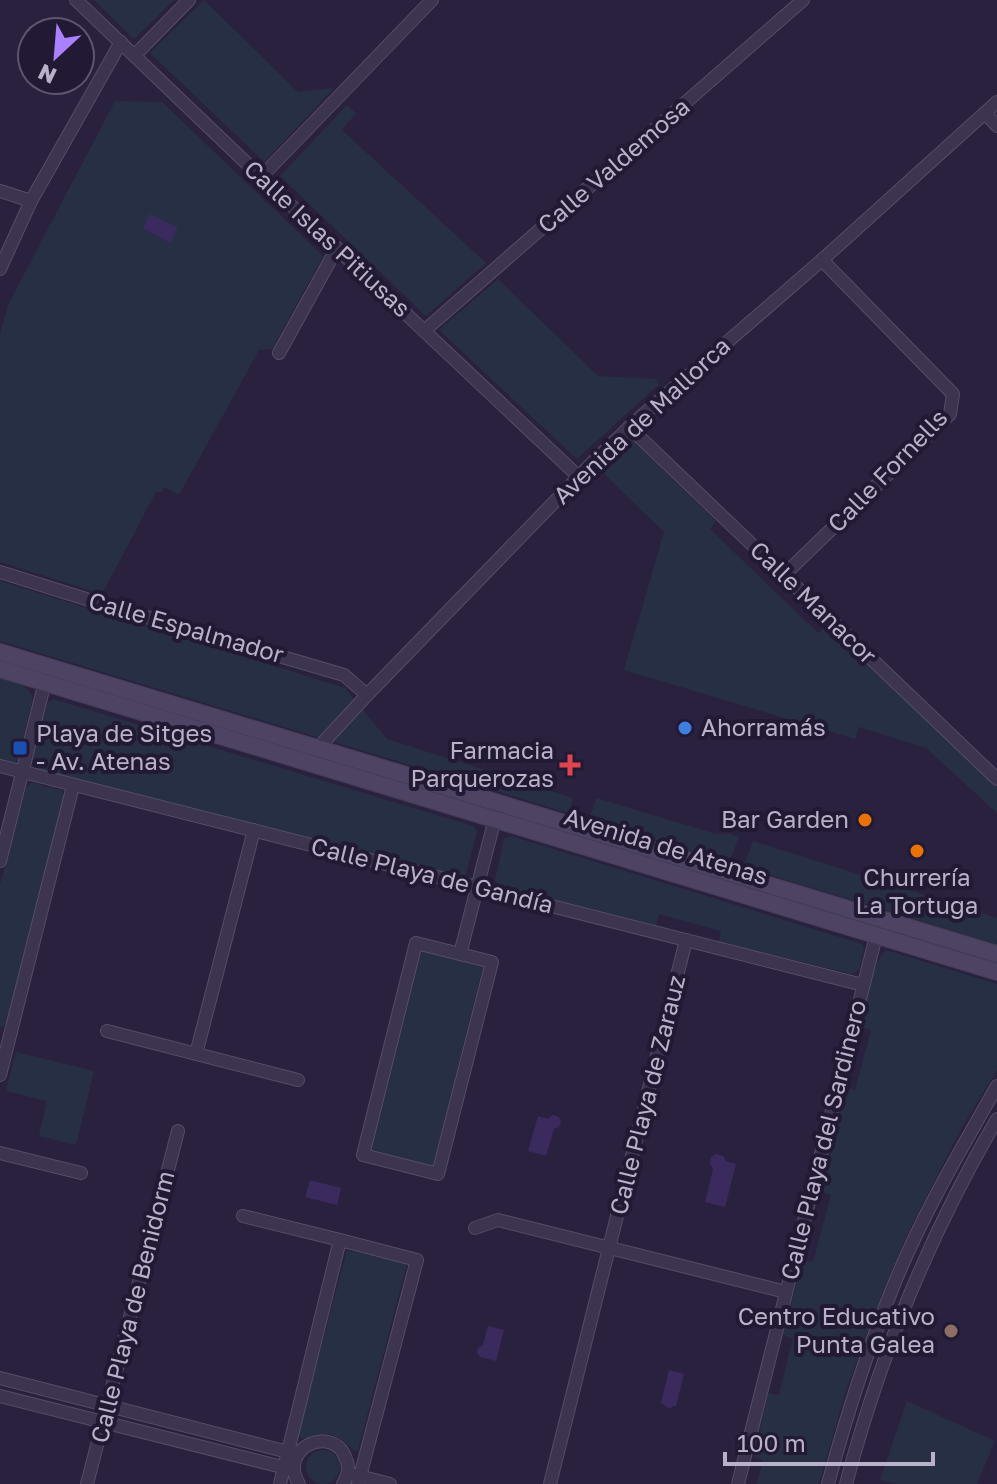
<svg xmlns="http://www.w3.org/2000/svg" width="997" height="1484" viewBox="0 0 997 1484" font-family="'Golos Text',sans-serif">
	<style>
		.green { fill: #272f45 }
		.water { fill: #3a2a5d }
		.lines { fill: none; stroke-linecap: round; stroke-linejoin: round }
		.street-casing { stroke: #554d67; stroke-width: 14 }
		.secondary-casing { stroke: #433b55; stroke-width: 18 }
		.street { stroke: #3d354f; stroke-width: 12 }
		.secondary { stroke: #4e4362; stroke-width: 16 }
		.shop-dot { fill: #3f7fe0; stroke: #221a34; stroke-width: 3 }
		.transit-dot { fill: #1a4fb4; stroke: #221a34; stroke-width: 3 }
		.health-dot { fill: #e0444e; stroke: #221a34; stroke-width: 3 }
		.food-dot { fill: #e8710a; stroke: #221a34; stroke-width: 3 }
		.education-dot { fill: #8d6e63; stroke: #221a34; stroke-width: 3 }
		.labels { text-anchor: middle; stroke-width: 8; stroke-linejoin: round; paint-order: stroke }
		.street-label { font-size: 24px; fill: #b9b1ca; stroke: #221a34 }
		.poi-label { font-size: 24px; fill: #b9b1ca; stroke: #221a34; text-anchor: end }
	</style>
	<rect width="100%" height="100%" fill="#2a213f"/>
	<g class="green">
		<polygon points="94,0 174,0 134,39"/>
		<polygon points="204,0 298,92 334,88 264,162 150,53"/>
		<polygon points="115,101 162,102 323,256 272,349 259,350 179,495 164,487 162,492 156,492 102,594 0,562 0,333 9,303"/>
		<polygon points="347,105 356,113 342,130 486,263 426,316 280,176"/>
		<polygon points="498,279 598,376 656,379 659,384 577,459 439,330"/>
		<polygon points="628,439 631,439 716,521 710,529 818,633 825,626 830,629 997,788 997,813 926,748 859,727 855,739 624,670 664,532 598,468"/>
		<polygon points="0,581 345,688 387,739 573,798 569,813 0,641"/>
		<path d="M0,678c13,4 27,6 33,20l-15,62 -5,4 -13,-3z"/>
		<polygon points="53,699 473,826 477,831 465,877 463,879 36,769 32,762 47,703"/>
		<polygon points="32,782 47,787 62,790 65,797 7,1022 2,1027 0,1027 0,885 26,788"/>
		<polygon points="596,798 716,834 730,834 739,837 730,860 726,862 589,820"/>
		<polygon points="511,836 862,944 864,948 859,970 852,974 719,942 721,931 659,914 656,925 498,886 495,879 504,839"/>
		<polygon points="753,841 997,918 997,944 747,868 745,863"/>
		<path d="M886,950l111,34v86l-36,59 -53,104 -21,48 -41,109 -27,94h-62l6,-24 -9,-3 14,-64 11,2 14,-57 -10,-3 20,-75 10,2 18,-67 -10,-3 25,-104 9,2 16,-60 -9,-3c5,-19 9,-64 24,-77z"/>
		<polygon points="421,951 483,967 433,1166 371,1150"/>
		<polygon points="16,1052 94,1071 76,1145 39,1136 47,1101 6,1091"/>
		<path d="M347,1250l60,14 -49,186 -3,1c-20,-18 -27,-22 -52,-12l-5,-4z"/>
		<polygon points="907,1401 995,1441 977,1484 897,1484 880,1480"/>
		<circle cx="323" cy="1467" r="17"/>
	</g>
	<g class="water">
		<polygon points="150,214 178,228 170,243 143,228"/>
		<polygon points="553,1115 559,1117 561,1122 559,1127 554,1129 546,1156 528,1151 538,1116 548,1119"/>
		<polygon points="716,1154 723,1156 726,1161 736,1164 725,1207 705,1202 713,1169 710,1163 711,1157"/>
		<polygon points="310,1180 341,1188 337,1205 305,1197"/>
		<polygon points="488,1326 504,1330 496,1361 480,1357 477,1352 478,1348 483,1345"/>
		<polygon points="669,1370 684,1374 676,1406 673,1406 670,1409 661,1403"/>
	</g>
	<g class="lines">
		<defs>
			<g id="street">
				<polyline points="76,0 261,177 579,477"/>
				<polyline points="135,55 189,0"/>
				<polyline points="985,113 997,126"/>
				<polyline points="261,177 432,0"/>
				<polyline points="0,191 31,201"/>
				<polyline points="0,269 31,201 121,42"/>
				<polyline points="424,331 803,0"/>
				<polyline points="279,353 337,248"/>
				<polyline points="629,427 997,779"/>
				<polyline points="0,572 105,605 344,675 367,695"/>
				<polyline points="784,575 950,414 953,394 822,260"/>
				<polyline points="316,755 318,748 367,695 598,457 637,420 822,260 997,102"/>
				<polyline points="0,766 863,985"/>
				<polyline points="0,861 47,674"/>
				<polygon points="416,943 492,962 438,1174 363,1155"/>
				<polyline points="460,954 499,803"/>
				<polyline points="107,1031 298,1080"/>
				<polyline points="196,1054 254,830"/>
				<polyline points="0,1075 73,786"/>
				<polyline points="0,1153 81,1173"/>
				<polyline points="243,1216 340,1240"/>
				<polyline points="475,1228 498,1220 786,1292"/>
				<polyline points="0,1378 288,1452 298,1453"/>
				<polyline points="0,1396 294,1470"/>
				<polyline points="355,1475 390,1484"/>
				<polyline points="87,1484 178,1131"/>
				<polyline points="280,1484 340,1240 417,1260 358,1484"/>
				<path d="M299,1484c-22,-37 35,-61 47,-25 4,9 2,17 -3,25"/>
				<polyline points="550,1484 686,940"/>
				<polyline points="738,1484 876,936"/>
				<path d="M828,1484c18,-67 39,-133 65,-197 28,-70 67,-136 104,-201"/>
				<path d="M846,1484c34,-128 84,-251 151,-365"/>
			</g>
			<g id="secondary">
				<polyline points="0,652 997,954"/>
				<polyline points="0,669 997,972"/>
			</g>
		</defs>
		<use href="#street" class="street-casing"/>
		<use href="#secondary" class="secondary-casing"/>
		<use href="#street" class="street"/>
		<use href="#secondary" class="secondary"/>
	</g>
	<circle class="shop-dot" cx="685" cy="728" r="8"/>
	<rect class="transit-dot" x="12" y="740" width="16" height="16" rx="4"/>
	<path class="health-dot" d="M566 753h8v8h8v8h-8v8h-8v-8h-8v-8h8z"/>
	<g class="food-dot">
		<circle cx="865" cy="820" r="8"/>
		<circle cx="917" cy="851" r="8"/>
	</g>
	<circle class="education-dot" cx="951" cy="1331" r="8"/>
	<g class="labels">
		<g class="street-label">
			<text transform="translate(614 166) rotate(-41)" y="8">Calle Valdemosa</text>
			<text transform="translate(327 239) rotate(43)" y="8">Calle Islas Pitiusas</text>
			<text transform="translate(642 421) rotate(-43)" y="8">Avenida de Mallorca</text>
			<text transform="translate(888 471) rotate(-46)" y="8">Calle Fornells</text>
			<text transform="translate(813 603) rotate(44)" y="8">Calle Manacor</text>
			<text transform="translate(186 628) rotate(16)" y="8">Calle Espalmador</text>
			<text transform="translate(666 847) rotate(17)" y="8">Avenida de Atenas</text>
			<text transform="translate(432 876) rotate(14)" y="8">Calle Playa de Gandía</text>
			<text transform="translate(648 1095) rotate(-76)" y="8">Calle Playa de Zarauz</text>
			<text transform="translate(824 1140) rotate(-76)" y="8">Calle Playa del Sardinero</text>
			<text transform="translate(133 1307) rotate(-76)" y="8">Calle Playa de Benidorm</text>
		</g>
		<g class="poi-label">
			<text x="701" y="736" text-anchor="start">Ahorramás</text>
			<text x="36" y="742" text-anchor="start">Playa de Sitges<tspan x="36" dy="28">- Av. Atenas</tspan></text>
			<text x="554" y="759">Farmacia<tspan x="554" dy="28">Parquerozas</tspan></text>
			<text x="849" y="828">Bar Garden</text>
			<text x="917" y="886" text-anchor="middle">Churrería<tspan x="917" dy="28">La Tortuga</tspan></text>
			<text x="935" y="1325">Centro Educativo<tspan x="935" dy="28">Punta Galea</tspan></text>
		</g>
	</g>
	<g transform="translate(56 56) rotate(206)"><circle r="38" fill="#221a34" stroke="#5e5670" stroke-width="2"/>
	<path d="M0-6L14 30L0 20L-14 30Z" fill="#ac81ff"/>
	<text y="-12" font-size="22" font-weight="bold" text-anchor="middle" fill="#b9b1ca">N</text>
	</g>
	<path d="M725 1452v12h208v-12" fill="none" stroke="#b9b1ca" stroke-width="4"/>
	<text x="737" y="1452" font-size="24" fill="#b9b1ca" stroke="#221a34" stroke-width="6" paint-order="stroke">100 m</text>
</svg>
